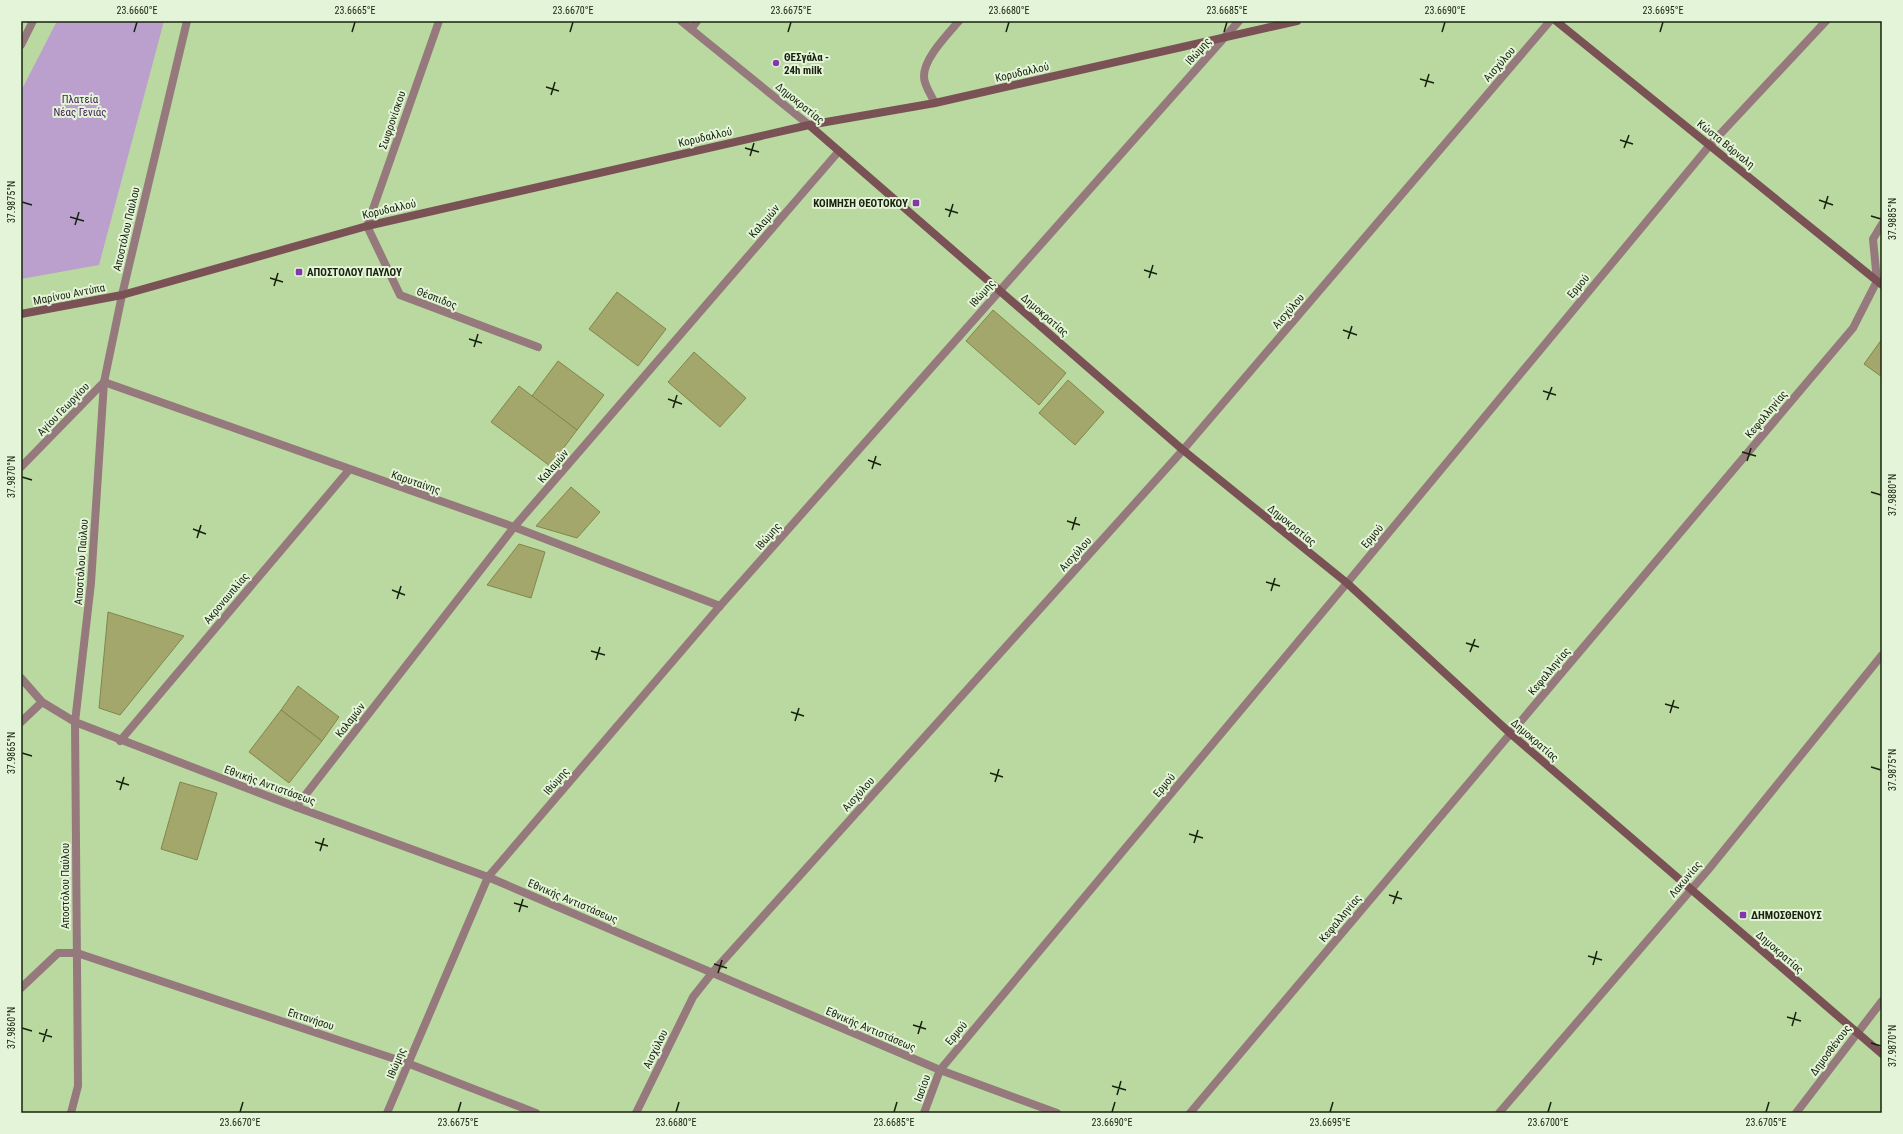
<svg xmlns="http://www.w3.org/2000/svg" width="1903" height="1134" viewBox="0 0 1903 1134" font-family="'Roboto Condensed',sans-serif">
	<style>
		.green { fill: #bba0cd }
		.building { fill: #a3a76b; stroke: #82864a }
		.lines { fill: none; stroke-linecap: round; stroke-linejoin: round }
		.street { stroke: #96797c; stroke-width: 8 }
		.secondary { stroke: #7a5155; stroke-width: 8 }
		.ticks { fill: none; stroke: #17220d; stroke-width: 1.5 }
		.poi-dot { fill: #8338aa; stroke: #e4f4d8; stroke-width: 1.5 }
		.labels { text-anchor: middle; stroke-width: 4; stroke-linejoin: round; paint-order: stroke }
		.street-label { font-size: 11px; fill: #17220d; stroke: #e4f4d8 }
		.poi-label { font-size: 11px; font-weight: bold; fill: #17220d; stroke: #e4f4d8; text-anchor: start }
		.park-label { font-size: 11px; fill: #401755; stroke: #e4f4d8 }
		.neatline { fill: none; stroke: #17220d; stroke-width: 1.5 }
		.ticks-label { font-size: 10px; text-anchor: middle; fill: #17220d }
	</style>
	<rect width="100%" height="100%" fill="#b9d9a1"/>
	<polygon class="green" points="57,21 164,21 99,265 21,279 21,91"/>
	<g class="building">
		<polygon points="617,292 666,329 638,366 589,329"/>
		<polygon points="993,310 1066,373 1039,405 966,341"/>
		<polygon points="1882,339 1882,377 1864,364"/>
		<polygon points="694,352 746,398 720,427 668,382"/>
		<polygon points="558,361 604,395 577,430 532,396"/>
		<polygon points="1068,380 1104,412 1075,445 1039,413"/>
		<polygon points="519,386 577,430 550,466 491,422"/>
		<polygon points="571,487 600,512 577,538 536,526"/>
		<polygon points="519,544 545,552 531,598 487,585"/>
		<polygon points="108,612 184,636 120,715 99,708"/>
		<polygon points="298,686 339,717 322,741 281,710"/>
		<polygon points="281,710 322,741 289,783 249,752"/>
		<polygon points="180,782 217,793 197,860 161,849"/>
	</g>
	<g class="lines">
		<g class="street">
			<polyline points="439,21 367,226 400,295 538,347"/>
			<polyline points="681,21 809,125"/>
			<polyline points="691,29 697,21"/>
			<polyline points="21,45 33,21"/>
			<path d="M935,103c-4,-8 -11,-18 -11,-26 -1,-18 24,-43 35,-56"/>
			<polyline points="21,467 104,382 514,527 720,606"/>
			<polyline points="21,678 42,702 75,722 296,807 488,877 940,1070 1057,1113"/>
			<polyline points="21,722 42,702"/>
			<polyline points="120,741 349,470"/>
			<polyline points="296,807 514,527 839,151"/>
			<polyline points="21,988 58,953 77,953 407,1063 536,1113"/>
			<polyline points="71,1113 78,1086 75,722 91,583 104,382 122,295 187,21"/>
			<polyline points="387,1113 488,877 720,606 1239,21"/>
			<polyline points="636,1113 693,997 712,973 1183,450 1550,21"/>
			<polyline points="924,1113 940,1070 1347,583 1710,145 1826,21"/>
			<polyline points="1190,1113 1853,328 1877,281 1873,239 1882,224"/>
			<polyline points="1499,1113 1708,870 1882,655"/>
			<polyline points="1796,1113 1882,1001"/>
		</g>
		<g class="secondary">
			<polyline points="1556,21 1882,285"/>
			<polyline points="809,125 1183,450 1347,583 1511,734 1882,1054"/>
			<polyline points="21,314 122,295 367,226 809,125 935,103 1297,21"/>
		</g>
	</g>
	<path class="ticks" d="M134,32l3,-10M352,32l3,-10M570,32l3,-10M788,32l3,-10M1006,32l3,-10M1224,32l3,-10M1442,32l3,-10M1660,32l3,-10M1420,79l14,4M546,87l13,4M1425,87l4,-13M551,95l4,-13M1620,140l13,4M745,148l14,4M1624,148l5,-13M750,156l4,-13M1819,200l14,5M22,202l10,3M945,209l13,4M1824,209l4,-13M1871,216l10,3M70,217l14,4M949,217l4,-13M75,225l4,-13M1144,270l13,4M270,278l13,4M1149,278l4,-13M274,286l4,-13M1343,330l14,5M469,339l13,4M1348,339l4,-13M474,347l4,-13M1543,391l13,4M668,399l14,5M1547,400l5,-13M673,408l4,-13M1742,452l14,4M868,460l13,5M1747,461l4,-13M872,469l4,-13M22,477l10,3M1871,492l10,3M1067,521l13,4M193,529l13,5M1072,530l4,-13M197,538l4,-13M1266,582l14,4M392,590l13,5M1271,591l4,-13M397,599l4,-13M1466,643l13,4M591,651l14,4M1470,652l5,-13M596,660l4,-13M1665,704l14,4M791,712l13,4M1670,713l4,-13M795,721l4,-13M22,753l10,3M1871,767l10,3M990,773l13,4M116,781l13,4M995,782l4,-13M120,790l4,-13M1189,834l14,4M315,842l13,4M1194,843l4,-13M320,851l4,-13M1389,895l13,4M514,903l14,4M1393,904l5,-13M519,912l4,-13M1588,956l14,4M714,964l13,4M1593,965l4,-14M718,973l4,-13M1787,1017l14,4M913,1025l13,4M1792,1026l4,-14M22,1028l10,3M39,1033l13,4M918,1034l4,-13M43,1042l4,-13M1871,1043l10,3M1112,1086l14,4M1117,1095l4,-14M240,1112l3,-10M458,1112l3,-10M676,1112l3,-10M894,1112l3,-10M1112,1112l3,-10M1330,1112l3,-10M1548,1112l3,-10M1766,1112l3,-10"/>
	<g class="poi-dot">
		<circle cx="776" cy="63" r="4"/>
		<rect x="912" y="199" width="8" height="8" rx="2"/>
		<rect x="295" y="268" width="8" height="8" rx="2"/>
		<rect x="1739" y="911" width="8" height="8" rx="2"/>
	</g>
	<g class="labels">
		<g class="street-label">
			<text transform="translate(1198 51) rotate(-48)" y="4">Ιθώμης</text>
			<text transform="translate(1499 64) rotate(-49)" y="4">Αισχύλου</text>
			<text transform="translate(1022 72) rotate(-13)" y="4">Κορυδαλλού</text>
			<text transform="translate(800 103) rotate(39)" y="4">Δημοκρατίας</text>
			<text transform="translate(392 120) rotate(-71)" y="4">Σωφρονίσκου</text>
			<text transform="translate(705 137) rotate(-13)" y="4">Κορυδαλλού</text>
			<text transform="translate(1726 144) rotate(39)" y="4">Κώστα Βάρναλη</text>
			<text transform="translate(389 209) rotate(-13)" y="4">Κορυδαλλού</text>
			<text transform="translate(764 221) rotate(-49)" y="4">Καλαμών</text>
			<text transform="translate(126 229) rotate(-77)" y="4">Αποστόλου Παύλου</text>
			<text transform="translate(1578 286) rotate(-50)" y="4">Ερμού</text>
			<text transform="translate(982 293) rotate(-49)" y="4">Ιθώμης</text>
			<text transform="translate(69 294) rotate(-11)" y="4">Μαρίνου Αντύπα</text>
			<text transform="translate(437 298) rotate(21)" y="4">Θέσπιδος</text>
			<text transform="translate(1288 311) rotate(-49)" y="4">Αισχύλου</text>
			<text transform="translate(1045 315) rotate(41)" y="4">Δημοκρατίας</text>
			<text transform="translate(63 409) rotate(-46)" y="4">Αγίου Γεωργίου</text>
			<text transform="translate(1766 414) rotate(-50)" y="4">Κεφαλληνίας</text>
			<text transform="translate(553 466) rotate(-49)" y="4">Καλαμών</text>
			<text transform="translate(416 482) rotate(19)" y="4">Καρυταίνης</text>
			<text transform="translate(1292 525) rotate(39)" y="4">Δημοκρατίας</text>
			<text transform="translate(768 536) rotate(-49)" y="4">Ιθώμης</text>
			<text transform="translate(1372 536) rotate(-50)" y="4">Ερμού</text>
			<text transform="translate(1075 554) rotate(-48)" y="4">Αισχύλου</text>
			<text transform="translate(81 562) rotate(-86)" y="4">Αποστόλου Παύλου</text>
			<text transform="translate(226 598) rotate(-50)" y="4">Ακροναυπλίας</text>
			<text transform="translate(1549 671) rotate(-50)" y="4">Κεφαλληνίας</text>
			<text transform="translate(350 720) rotate(-52)" y="4">Καλαμών</text>
			<text transform="translate(1535 740) rotate(41)" y="4">Δημοκρατίας</text>
			<text transform="translate(556 781) rotate(-49)" y="4">Ιθώμης</text>
			<text transform="translate(270 785) rotate(20)" y="4">Εθνικής Αντιστάσεως</text>
			<text transform="translate(1164 785) rotate(-50)" y="4">Ερμού</text>
			<text transform="translate(858 794) rotate(-48)" y="4">Αισχύλου</text>
			<text transform="translate(1685 879) rotate(-50)" y="4">Λακωνίας</text>
			<text transform="translate(65 886) rotate(-90)" y="4">Αποστόλου Παύλου</text>
			<text transform="translate(573 901) rotate(23)" y="4">Εθνικής Αντιστάσεως</text>
			<text transform="translate(1340 918) rotate(-50)" y="4">Κεφαλληνίας</text>
			<text transform="translate(1780 952) rotate(41)" y="4">Δημοκρατίας</text>
			<text transform="translate(311 1019) rotate(18)" y="4">Επτανήσου</text>
			<text transform="translate(871 1029) rotate(23)" y="4">Εθνικής Αντιστάσεως</text>
			<text transform="translate(956 1033) rotate(-50)" y="4">Ερμού</text>
			<text transform="translate(655 1049) rotate(-64)" y="4">Αισχύλου</text>
			<text transform="translate(1830 1050) rotate(-53)" y="4">Δημοσθένους</text>
			<text transform="translate(396 1063) rotate(-67)" y="4">Ιθώμης</text>
			<text transform="translate(922 1088) rotate(-70)" y="4">Ιασίου</text>
		</g>
		<g class="poi-label">
			<text x="784" y="61">ΘΕΣγάλα -<tspan x="784" dy="13">24h milk</tspan></text>
			<text x="908" y="207" text-anchor="end">ΚΟΙΜΗΣΗ ΘΕΟΤΟΚΟΥ</text>
			<text x="307" y="276">ΑΠΟΣΤΟΛΟΥ ΠΑΥΛΟΥ</text>
			<text x="1751" y="919">ΔΗΜΟΣΘΕΝΟΥΣ</text>
		</g>
		<g class="park-label">
			<text x="80" y="103">Πλατεία<tspan x="80" dy="13">Νέας Γενιάς</tspan></text>
		</g>
	</g>
	<rect width="1903" height="1134" fill="none" stroke="#e4f4d8" stroke-width="44"/>
	<rect x="22" y="22" width="1859" height="1090" class="neatline"/>
	<g class="ticks-label">
		<text x="137" y="14">23.6660°E</text>
		<text x="355" y="14">23.6665°E</text>
		<text x="573" y="14">23.6670°E</text>
		<text x="791" y="14">23.6675°E</text>
		<text x="1009" y="14">23.6680°E</text>
		<text x="1227" y="14">23.6685°E</text>
		<text x="1445" y="14">23.6690°E</text>
		<text x="1663" y="14">23.6695°E</text>
		<text transform="translate(11 202) rotate(-90)" y="4">37.9875°N</text>
		<text transform="translate(1892 219) rotate(-90)" y="4">37.9885°N</text>
		<text transform="translate(11 477) rotate(-90)" y="4">37.9870°N</text>
		<text transform="translate(1892 495) rotate(-90)" y="4">37.9880°N</text>
		<text transform="translate(11 753) rotate(-90)" y="4">37.9865°N</text>
		<text transform="translate(1892 770) rotate(-90)" y="4">37.9875°N</text>
		<text transform="translate(11 1028) rotate(-90)" y="4">37.9860°N</text>
		<text transform="translate(1892 1046) rotate(-90)" y="4">37.9870°N</text>
		<text x="240" y="1126">23.6670°E</text>
		<text x="458" y="1126">23.6675°E</text>
		<text x="676" y="1126">23.6680°E</text>
		<text x="894" y="1126">23.6685°E</text>
		<text x="1112" y="1126">23.6690°E</text>
		<text x="1330" y="1126">23.6695°E</text>
		<text x="1548" y="1126">23.6700°E</text>
		<text x="1766" y="1126">23.6705°E</text>
	</g>
</svg>
